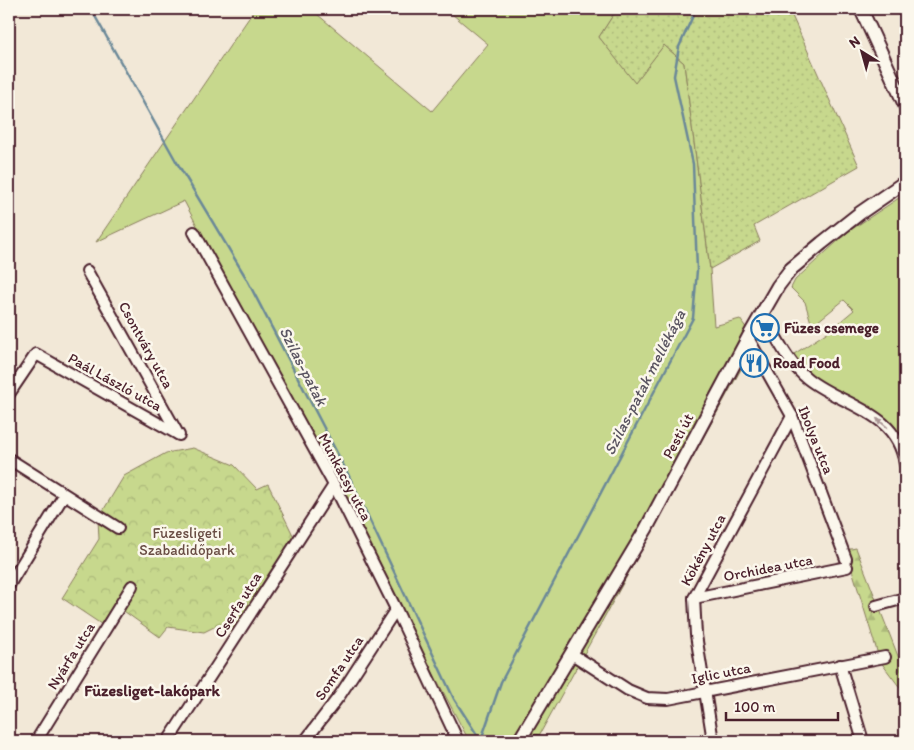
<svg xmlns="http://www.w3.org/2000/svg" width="914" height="750" viewBox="0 0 914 750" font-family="Itim,sans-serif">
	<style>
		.grass { fill: #c7d88d; stroke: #887c5c }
		.forest { fill: url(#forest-firs); stroke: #887c5c }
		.park { fill: url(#park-crowns); stroke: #887c5c }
		.garden { fill: url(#garden-dots); stroke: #887c5c }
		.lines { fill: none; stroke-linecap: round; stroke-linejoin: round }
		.stream { stroke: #6b8898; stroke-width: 2.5 }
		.minor-casing { stroke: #4a1f2b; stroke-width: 14 }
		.major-casing { stroke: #4a1f2b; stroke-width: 16 }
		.minor { stroke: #fbf7ec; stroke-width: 10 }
		.major { stroke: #fbf7ec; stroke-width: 12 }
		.oneway { fill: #ab9695 }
		.labels { text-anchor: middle; stroke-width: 5; stroke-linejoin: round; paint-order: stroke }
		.poi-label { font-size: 15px; font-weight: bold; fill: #4a1f2b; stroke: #fbf7ec; text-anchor: start }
		.street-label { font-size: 15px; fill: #4a1f2b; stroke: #fbf7ec }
		.park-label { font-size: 15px; fill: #694d44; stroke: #fbf7ec }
		.water-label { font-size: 16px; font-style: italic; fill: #5a5461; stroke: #fbf7ec }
		.neighbourhood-label { font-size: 16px; font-weight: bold; fill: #4a1f2b; stroke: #fbf7ec }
	</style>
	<defs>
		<pattern id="forest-firs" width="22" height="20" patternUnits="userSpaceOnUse" patternTransform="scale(1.25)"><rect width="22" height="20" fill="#c7d88d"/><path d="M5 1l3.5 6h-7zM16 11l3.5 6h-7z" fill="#acb97a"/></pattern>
		<pattern id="park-crowns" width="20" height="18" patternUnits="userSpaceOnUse" patternTransform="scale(1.25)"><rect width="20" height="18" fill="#c7d88d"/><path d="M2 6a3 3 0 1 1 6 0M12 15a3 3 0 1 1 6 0" fill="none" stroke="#acb97a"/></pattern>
		<pattern id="garden-dots" width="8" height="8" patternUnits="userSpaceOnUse" patternTransform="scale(1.25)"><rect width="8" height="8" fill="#c7d88d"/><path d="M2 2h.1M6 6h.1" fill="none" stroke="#acb97a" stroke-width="1.8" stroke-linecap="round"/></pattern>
	</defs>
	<rect width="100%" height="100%" fill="#f2e8d7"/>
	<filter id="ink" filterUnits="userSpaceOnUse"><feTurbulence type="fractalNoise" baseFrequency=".02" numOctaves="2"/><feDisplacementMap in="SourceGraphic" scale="10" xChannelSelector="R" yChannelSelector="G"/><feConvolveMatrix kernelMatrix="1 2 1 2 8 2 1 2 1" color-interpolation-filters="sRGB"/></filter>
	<g filter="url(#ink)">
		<g class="grass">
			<polygon points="255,9 311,9 432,111 488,44 446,9 617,9 599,37 635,82 664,45 684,63 710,269 714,326 740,319 756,342 536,741 471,741 466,735 184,201 96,242"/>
			<polygon points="902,196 905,199 905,450 899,438 822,387 791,356 829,331 854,310 844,300 812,326 805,302 791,288 795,280 849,231"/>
		</g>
		<polygon class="forest" points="856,548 898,656 905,668 905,699 901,689 880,661 846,550"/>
		<polygon class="park" points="193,448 234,465 257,489 268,484 294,537 234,633 218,625 204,632 168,627 160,637 114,604 101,624 62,598 99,539 98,519 124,476 166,453"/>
		<polygon class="garden" points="617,9 789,9 859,166 754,226 760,241 710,269 684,63 664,45 635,83 599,37"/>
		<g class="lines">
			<g class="stream">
				<polyline points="91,9 176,161 245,276 348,474 454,699 481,741"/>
				<polyline points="481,740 501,682 693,318 697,270 693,164 674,76 679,47 696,9"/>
			</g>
			<defs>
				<g id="minor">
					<polyline points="194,232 334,485 396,609 458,741"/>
					<polyline points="87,271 178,434"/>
					<path d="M762,312c13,22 25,51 46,67 36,28 88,31 97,85"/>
					<polyline points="748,338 792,416 846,559"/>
					<polyline points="9,394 36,354 179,435"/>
					<polyline points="9,459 118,528"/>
					<polyline points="9,585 64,495"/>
					<polyline points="694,598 847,567"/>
					<polyline points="876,606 905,598"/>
					<polyline points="572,654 628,690 647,698 668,699 885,657"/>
					<polyline points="840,665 863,741"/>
					<polyline points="36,741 132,586"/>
					<polyline points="168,741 334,485"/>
					<polyline points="305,741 340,695 396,609"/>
					<polyline points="536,741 537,741"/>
					<polyline points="713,741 696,635 694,598 792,416"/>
				</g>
				<g id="major">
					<polyline points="861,9 905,105"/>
					<polyline points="519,741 646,529 748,338 778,286 791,269 822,243 860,213 905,182"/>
				</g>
			</defs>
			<use href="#minor" class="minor-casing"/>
			<use href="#major" class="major-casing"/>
			<use href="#minor" class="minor"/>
			<use href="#major" class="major"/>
		</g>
		<defs><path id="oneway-solid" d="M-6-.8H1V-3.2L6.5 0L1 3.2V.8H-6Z" transform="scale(1.25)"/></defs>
		<use class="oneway" href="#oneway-solid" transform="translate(882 423) rotate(-140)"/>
	</g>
	<defs>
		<symbol id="supermarket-ring" viewBox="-11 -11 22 22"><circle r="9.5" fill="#fbf7ec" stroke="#1f6fb2" stroke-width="1.5"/><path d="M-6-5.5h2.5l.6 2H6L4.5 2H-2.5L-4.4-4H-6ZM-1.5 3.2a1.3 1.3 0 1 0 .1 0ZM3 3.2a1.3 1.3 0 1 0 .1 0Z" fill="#1f6fb2"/></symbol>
		<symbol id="restaurant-ring" viewBox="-11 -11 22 22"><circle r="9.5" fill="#fbf7ec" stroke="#1f6fb2" stroke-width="1.5"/><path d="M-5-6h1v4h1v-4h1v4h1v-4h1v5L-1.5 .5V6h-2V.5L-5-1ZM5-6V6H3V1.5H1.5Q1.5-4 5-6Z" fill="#1f6fb2"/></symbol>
	</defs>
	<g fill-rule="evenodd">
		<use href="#supermarket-ring" x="749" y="312" width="32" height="32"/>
		<use href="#restaurant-ring" x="738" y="347" width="32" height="32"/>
	</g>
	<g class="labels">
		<g class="poi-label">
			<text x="784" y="333">Füzes csemege</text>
			<text x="773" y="368">Road Food</text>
		</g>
		<g class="street-label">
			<text transform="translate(146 345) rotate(61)" y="5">Csontváry utca</text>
			<text transform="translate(115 382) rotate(29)" y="5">Paál László utca</text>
			<text transform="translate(678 436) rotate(-62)" y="5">Pesti út</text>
			<text transform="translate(816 440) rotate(68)" y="5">Ibolya utca</text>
			<text transform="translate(345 477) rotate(62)" y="5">Munkácsy utca</text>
			<text transform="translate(703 550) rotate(-62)" y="5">Kökény utca</text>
			<text transform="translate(768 568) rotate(-11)" y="5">Orchidea utca</text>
			<text transform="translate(238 605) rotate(-58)" y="5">Cserfa utca</text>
			<text transform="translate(71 656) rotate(-58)" y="5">Nyárfa utca</text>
			<text transform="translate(339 668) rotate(-56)" y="5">Somfa utca</text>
			<text transform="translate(721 673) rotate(-11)" y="5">Iglic utca</text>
		</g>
		<g class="park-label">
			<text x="187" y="538">Füzesligeti<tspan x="187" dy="17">Szabadidőpark</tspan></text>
		</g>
		<g class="water-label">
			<text transform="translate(304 366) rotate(63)" y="6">Szilas-patak</text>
			<text transform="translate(644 382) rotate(-63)" y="6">Szilas-patak mellékága</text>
		</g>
		<g class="neighbourhood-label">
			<text x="152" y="696">Füzesliget-lakópark</text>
		</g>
	</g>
	<rect width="914" height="750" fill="none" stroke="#fbf7ec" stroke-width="30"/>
	<rect x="15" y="15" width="884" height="720" fill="none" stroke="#4a1f2b" stroke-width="2" filter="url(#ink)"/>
	<g transform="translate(862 52) rotate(323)" stroke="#fbf7ec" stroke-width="4" paint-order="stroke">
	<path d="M0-4L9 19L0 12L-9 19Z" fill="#4a1f2b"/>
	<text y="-8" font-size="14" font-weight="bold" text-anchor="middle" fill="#4a1f2b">N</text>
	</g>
	<path d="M726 712v8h112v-8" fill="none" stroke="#4a1f2b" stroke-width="2.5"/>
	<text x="734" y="712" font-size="15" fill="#4a1f2b" stroke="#fbf7ec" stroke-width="4" paint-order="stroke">100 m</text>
</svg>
